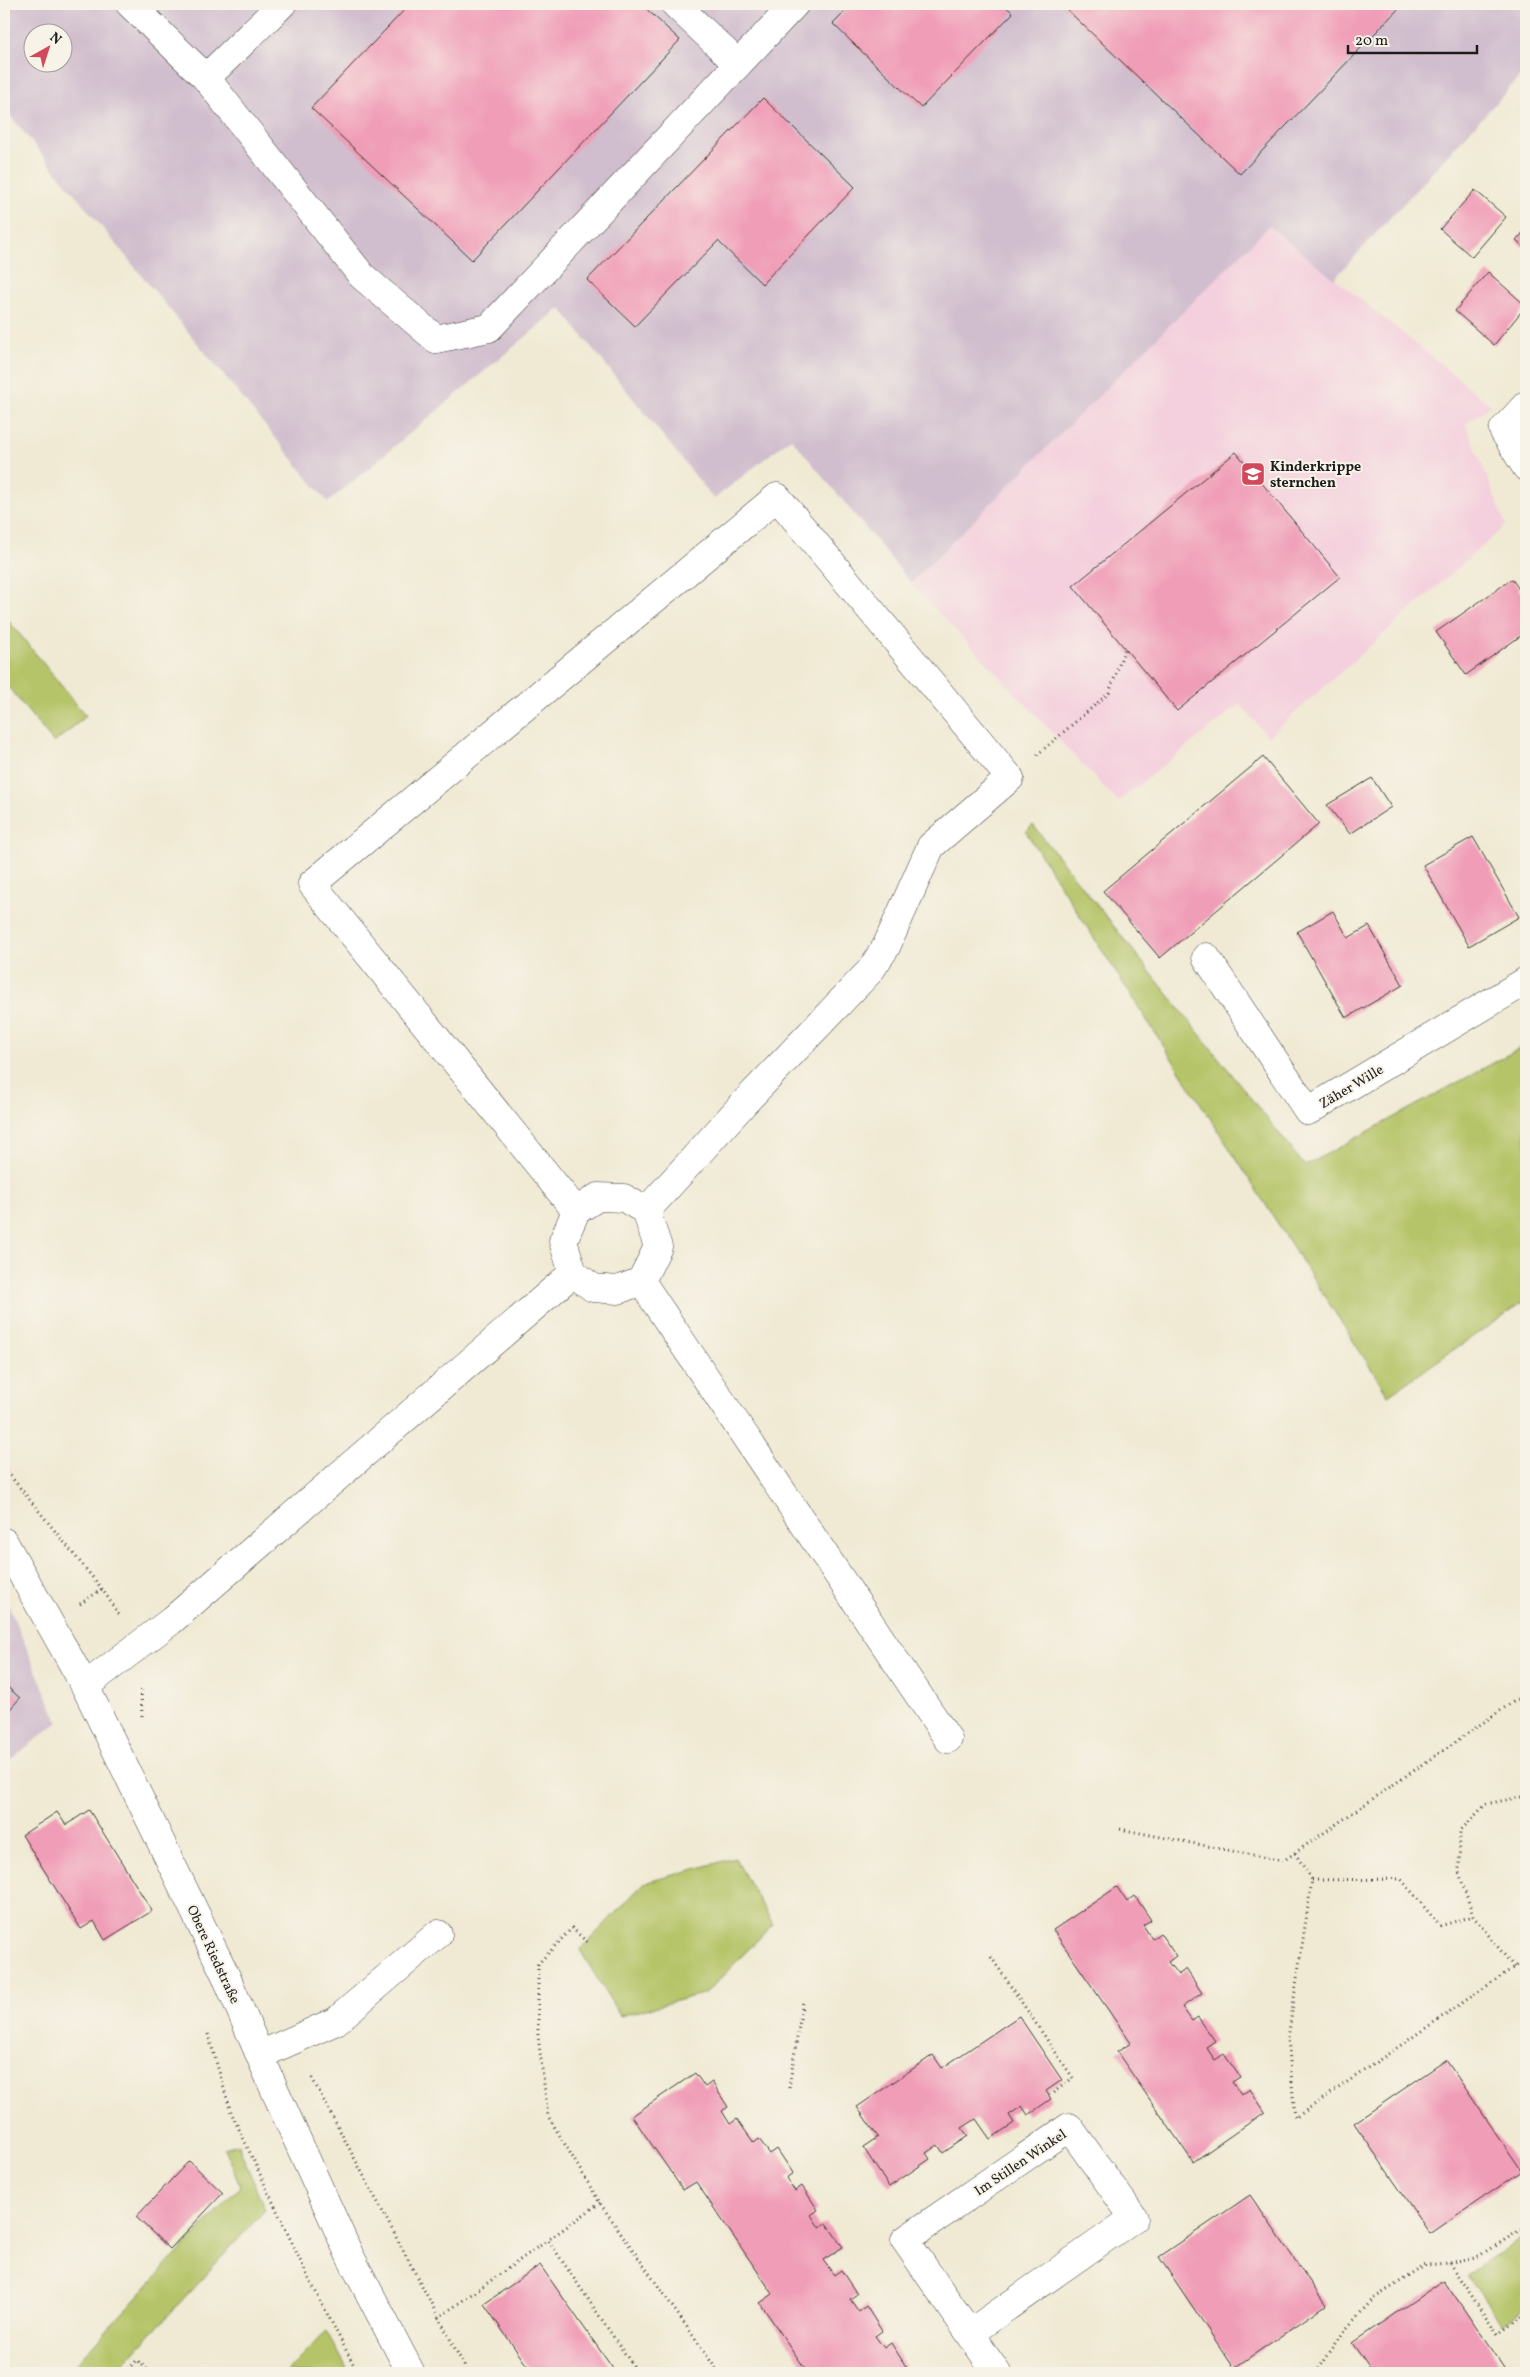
<svg xmlns="http://www.w3.org/2000/svg" width="1530" height="2377" viewBox="0 0 1530 2377" font-family="Vollkorn,serif">
	<style>
		.built { fill: #f4cfdd }
		.industrial { fill: #d0bdcd; fill-rule: evenodd }
		.grass { fill: #b5c467; stroke: #687042 }
		.building { fill: #f09db7 }
		.lines { fill: none; stroke-linecap: round; stroke-linejoin: round }
		.minor-casing { stroke: #3c3b38; stroke-width: 29 }
		.path { stroke: #3c3b38; stroke-width: 3; stroke-dasharray: 1 4; stroke-linecap: butt }
		.minor { stroke: #fff; stroke-width: 28 }
		.labels { text-anchor: middle; stroke-width: 4; stroke-linejoin: round; paint-order: stroke }
		.poi-label { font-size: 14px; font-weight: bold; fill: #1c1c1c; stroke: #f7f3e8; text-anchor: start }
		.street-label { font-size: 14px; fill: #1c1c1c; stroke: #f7f3e8 }
	</style>
	<rect width="100%" height="100%" fill="#f7f3e8"/>
	<filter id="ink" filterUnits="userSpaceOnUse"><feTurbulence type="fractalNoise" baseFrequency=".02" numOctaves="2"/><feDisplacementMap in="SourceGraphic" scale="10" xChannelSelector="R" yChannelSelector="G"/><feConvolveMatrix kernelMatrix="1 2 1 2 8 2 1 2 1" color-interpolation-filters="sRGB"/></filter>
	<filter id="wash" filterUnits="userSpaceOnUse"><feTurbulence type="fractalNoise" baseFrequency=".0096" numOctaves="4" result="noise"/><feDisplacementMap in="SourceGraphic" scale="20" xChannelSelector="R" yChannelSelector="G"/><feGaussianBlur stdDeviation="1.12" result="paint"/><feColorMatrix in="noise" values="0 0 0 0 0 0 0 0 0 0 0 0 0 0 0 0 0 1.4 0 .05"/><feComposite in="paint" operator="in"/></filter>
	<g filter="url(#wash)">
		<rect width="100%" height="100%" fill="#f0ead4"/>
		<polygon class="built" points="1269,225 1491,405 1466,424 1506,525 1268,737 1240,704 1118,802 911,583"/>
		<g class="industrial">
			<path d="M4,4h1522v66l-192,209 -65,-53 -358,357 -120,-145 -77,61 -154,-191 -232,194 -324,-394zM32,32h30v30h-30z"/>
			<polygon points="4,1595 58,1722 4,1765"/>
		</g>
		<g class="grass">
			<polygon points="4,615 86,716 54,743 4,682"/>
			<polygon points="1033,825 1305,1166 1526,1045 1526,1300 1388,1395 1026,832"/>
			<polygon points="735,1858 773,1924 706,1993 620,2016 580,1950 644,1883"/>
			<polygon points="238,2144 265,2210 115,2373 67,2373 240,2186 224,2148"/>
			<polygon points="1526,2235 1526,2307 1502,2324 1468,2275"/>
			<polygon points="326,2331 350,2373 286,2373"/>
		</g>
		<g id="blocks">
			<g class="building">
				<polygon points="410,4 641,4 680,40 472,260 311,108"/>
				<polygon points="853,4 1003,4 1013,13 921,108 833,24"/>
				<polygon points="1061,4 1403,4 1240,174"/>
				<polygon points="763,98 855,187 762,284 718,241 635,326 587,280"/>
				<polygon points="1475,190 1506,217 1472,257 1440,229"/>
				<polygon points="1526,229 1526,249 1516,241"/>
				<polygon points="1488,272 1526,306 1494,345 1455,311"/>
				<polygon points="1236,452 1340,577 1177,711 1073,586"/>
				<polygon points="1512,579 1526,600 1526,632 1466,675 1436,632"/>
				<polygon points="1263,757 1319,824 1160,958 1103,891"/>
				<polygon points="1372,778 1391,807 1350,834 1327,805"/>
				<polygon points="1473,837 1519,917 1469,946 1423,865"/>
				<polygon points="1333,911 1348,938 1369,926 1403,985 1346,1018 1297,932"/>
				<polygon points="4,1684 20,1698 4,1716"/>
				<polygon points="89,1810 152,1911 105,1940 94,1921 81,1929 22,1835 57,1812 66,1825"/>
				<polygon points="1117,1887 1127,1902 1135,1896 1151,1920 1143,1925 1152,1939 1160,1933 1176,1956 1168,1962 1178,1975 1186,1969 1202,1993 1182,2007 1192,2021 1198,2017 1215,2041 1206,2047 1215,2060 1224,2054 1240,2077 1232,2082 1241,2095 1250,2089 1265,2112 1193,2162 1117,2052 1131,2043 1053,1930"/>
				<polygon points="1019,2016 1062,2080 1046,2091 1051,2099 1028,2115 1022,2106 1009,2115 1014,2123 990,2139 976,2119 962,2128 968,2136 943,2153 938,2145 926,2153 930,2159 889,2187 863,2147 878,2137 857,2107 933,2055 942,2068"/>
				<polygon points="1446,2060 1522,2171 1430,2234 1354,2123"/>
				<polygon points="695,2073 705,2087 712,2082 728,2107 722,2111 730,2124 737,2119 754,2143 759,2139 770,2154 777,2149 793,2173 786,2178 795,2191 802,2186 818,2210 811,2215 819,2227 826,2223 843,2247 823,2260 834,2275 841,2270 857,2294 850,2299 859,2312 866,2306 882,2331 875,2336 884,2348 891,2343 907,2368 899,2373 808,2373 760,2303 773,2294 696,2182 683,2190 632,2116"/>
				<polygon points="189,2161 223,2193 170,2249 136,2217"/>
				<polygon points="1250,2195 1326,2305 1234,2368 1159,2257"/>
				<polygon points="540,2265 616,2373 532,2373 484,2304"/>
				<polygon points="1444,2280 1507,2373 1373,2373 1352,2343"/>
			</g>
		</g>
	</g>
	<g filter="url(#ink)">
		<use href="#blocks" fill-opacity="0" stroke="#3c3b38" stroke-width="1"/>
		<g class="lines">
			<defs>
				<g id="minor">
					<polyline points="130,4 206,78 362,276 436,339 489,328 795,4"/>
					<polyline points="675,4 738,64"/>
					<polyline points="206,78 282,4"/>
					<polyline points="1526,405 1503,430 1526,467"/>
					<polyline points="1206,957 1308,1111 1526,981"/>
					<polygon points="598,1197 624,1198 646,1211 658,1247 641,1281 618,1290 593,1288 573,1273 563,1241 576,1211"/>
					<polyline points="576,1211 312,884 777,497 1010,778 931,846 886,947 870,971 744,1103 646,1211"/>
					<polyline points="641,1281 948,1739"/>
					<polyline points="4,1542 85,1686 225,1974 276,2093 350,2256 411,2373"/>
					<polyline points="85,1686 171,1621 573,1273"/>
					<polyline points="260,2055 336,2021 438,1934"/>
					<polyline points="970,2333 1134,2218 1069,2127 905,2240 997,2373"/>
				</g>
			</defs>
			<use href="#minor" class="minor-casing"/>
			<g class="path">
				<polyline points="1037,755 1109,693 1125,648"/>
				<polyline points="4,1468 102,1589 119,1614"/>
				<polyline points="80,1604 102,1589"/>
				<polyline points="141,1690 142,1716"/>
				<polyline points="1120,1829 1283,1861 1526,1693"/>
				<polyline points="1295,1853 1312,1880 1288,2038 1295,2118 1526,1959"/>
				<polyline points="1312,1880 1401,1879 1440,1926 1473,1916"/>
				<polyline points="587,1942 572,1928 538,1964 538,2036 548,2116 600,2203 719,2373"/>
				<polyline points="991,1957 1073,2078 1053,2093"/>
				<polyline points="1514,1967 1473,1916 1459,1872 1460,1831 1486,1804 1526,1796"/>
				<polyline points="208,2034 231,2112 307,2275 358,2373"/>
				<polyline points="312,2078 468,2373"/>
				<polyline points="789,2088 803,2001"/>
				<polyline points="600,2203 548,2240 638,2373"/>
				<polyline points="1449,2263 1498,2334 1526,2314"/>
				<polyline points="438,2318 548,2240"/>
				<polyline points="125,2373 137,2360 151,2373"/>
				<polyline points="1316,2373 1345,2330 1373,2299 1426,2265 1449,2263 1480,2256 1526,2226"/>
			</g>
			<use href="#minor" class="minor"/>
		</g>
	</g>
	<defs>
		<symbol id="school-square" viewBox="-11 -11 22 22"><rect x="-9" y="-9" width="18" height="18" rx="4" fill="#d1495b" stroke="#f7f3e8"/><path d="M0-5L7-2L0 1L-7-2ZM-4 1L0 2.5L4 1V4Q0 6-4 4Z" fill="#fff"/></symbol>
	</defs>
	<g fill-rule="evenodd">
		<use href="#school-square" x="1239" y="460" width="28" height="28"/>
	</g>
	<g class="labels">
		<g class="poi-label">
			<text x="1270" y="471">Kinderkrippe<tspan x="1270" dy="16">sternchen</tspan></text>
		</g>
		<g class="street-label">
			<text transform="translate(1351 1086) rotate(-31)" y="5">Zäher Wille</text>
			<text transform="translate(214 1954) rotate(65)" y="5">Obere Riedstraße</text>
			<text transform="translate(1020 2162) rotate(-34)" y="5">Im Stillen Winkel</text>
		</g>
	</g>
	<rect width="1530" height="2377" fill="none" stroke="#f7f3e8" stroke-width="20"/>
	<g transform="translate(48 48) rotate(39)"><circle r="24" fill="#f7f3e8" stroke="#9f9d96"/>
	<path d="M0-4L9 19L0 12L-9 19Z" fill="#d1495b"/>
	<text y="-8" font-size="14" font-weight="bold" text-anchor="middle" fill="#1c1c1c">N</text>
	</g>
	<path d="M1348 45v8h129v-8" fill="none" stroke="#1c1c1c" stroke-width="2.5"/>
	<text x="1355" y="45" font-size="15" fill="#1c1c1c" stroke="#f7f3e8" stroke-width="4" paint-order="stroke">20 m</text>
</svg>
